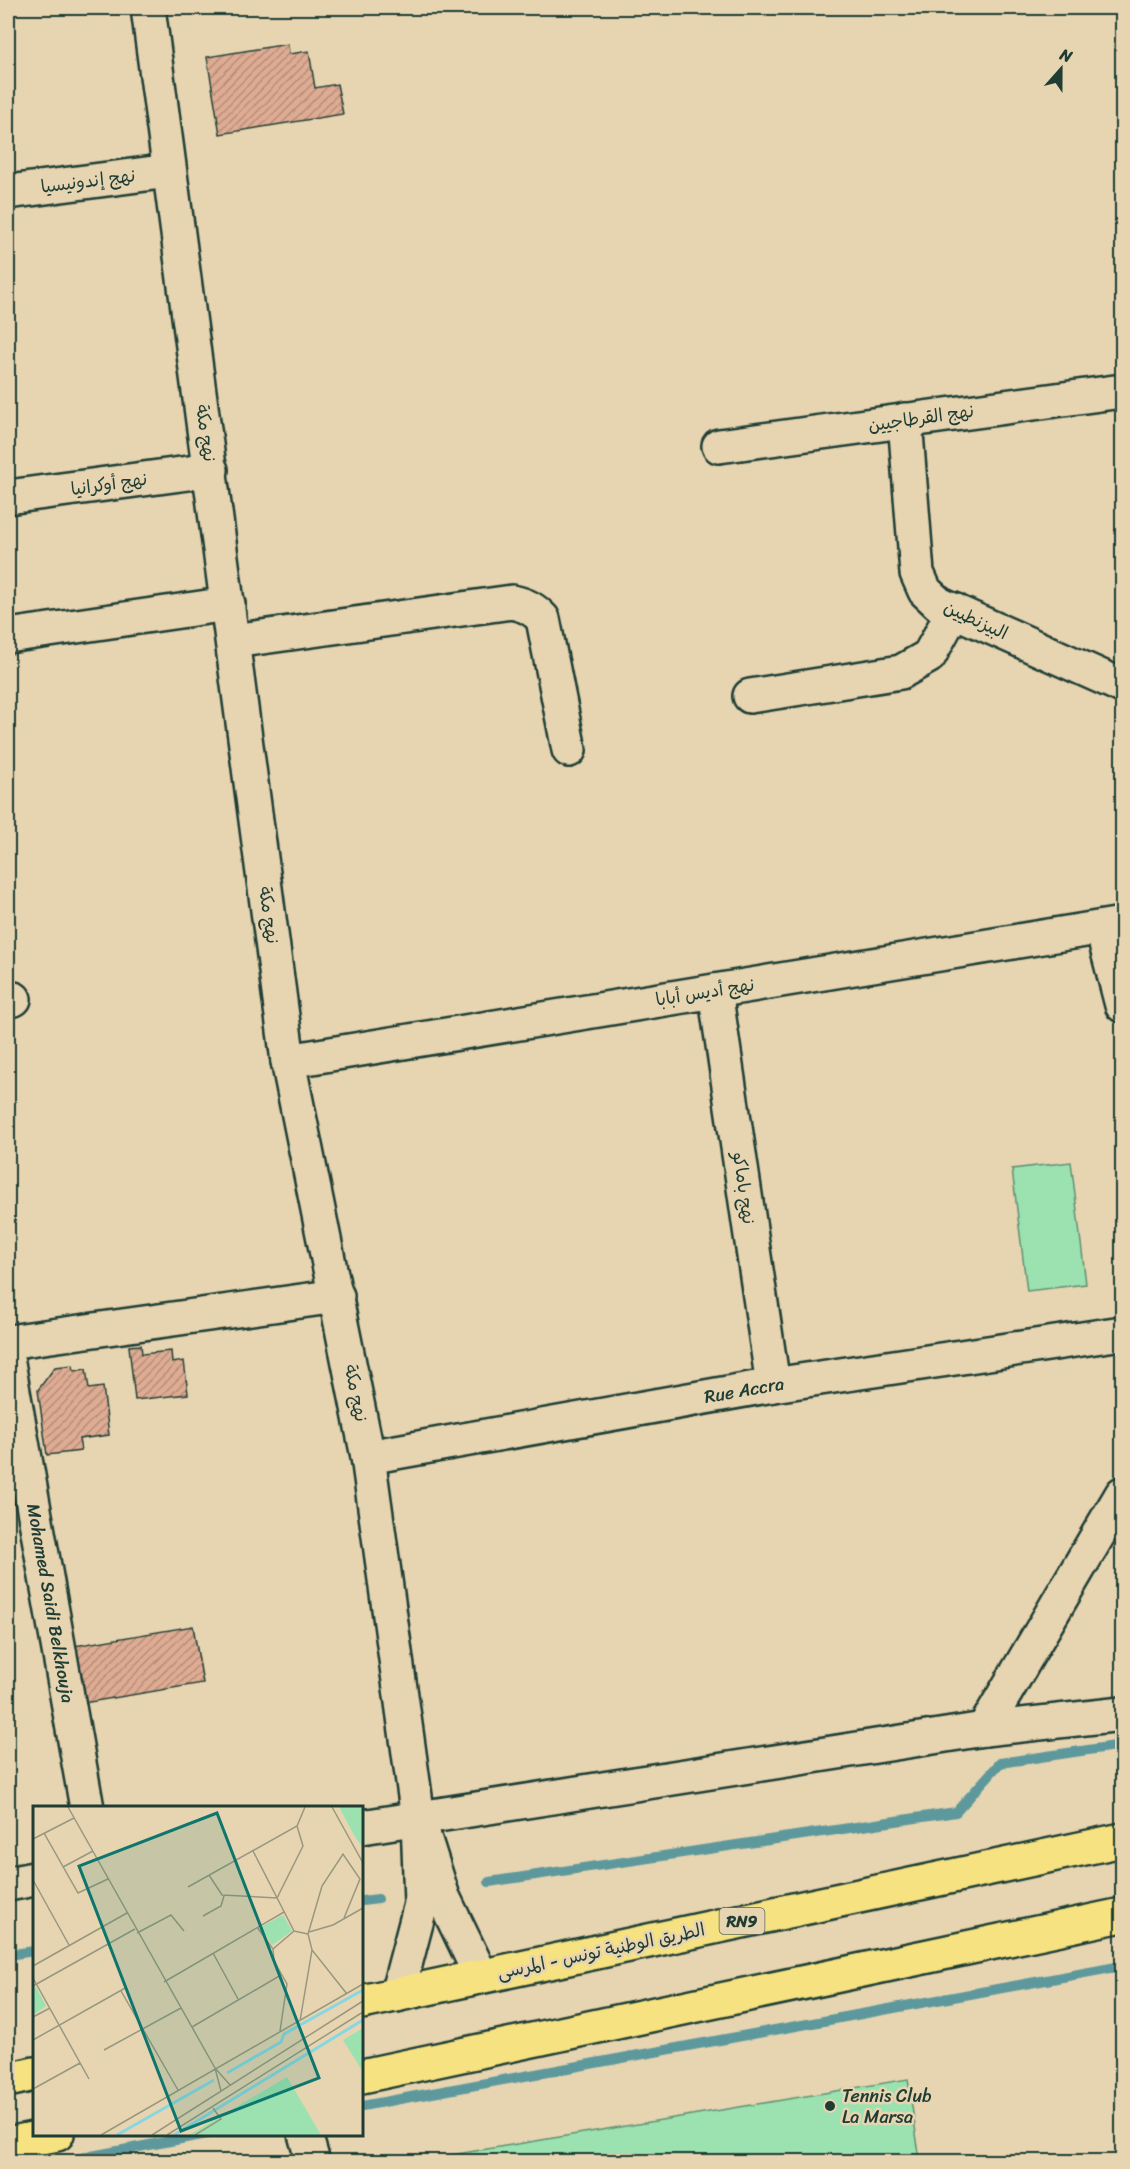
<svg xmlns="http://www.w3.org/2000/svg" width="1130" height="2169" viewBox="0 0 1130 2169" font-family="Sriracha,'Playpen Sans Arabic',sans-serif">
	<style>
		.grass { fill: #9be2b0; stroke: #5d9072; stroke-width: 1.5 }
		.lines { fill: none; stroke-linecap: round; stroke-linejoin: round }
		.stream { stroke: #5d999c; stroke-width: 10 }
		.building { fill: url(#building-hatch); stroke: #1f3d34; stroke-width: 1.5 }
		.minor-casing { stroke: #1f3d34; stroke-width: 38 }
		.highway-casing { stroke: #1f3d34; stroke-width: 38 }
		.minor { stroke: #e7d4b1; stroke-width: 33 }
		.highway { stroke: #f7e281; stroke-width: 33 }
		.poi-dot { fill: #1f3d34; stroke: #e7d4b1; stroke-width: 2 }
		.labels { text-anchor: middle; stroke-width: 5; stroke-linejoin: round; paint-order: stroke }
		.shield { fill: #e7d4b1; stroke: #5b6a5a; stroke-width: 1.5 }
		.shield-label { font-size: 16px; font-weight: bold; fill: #1f3d34 }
		.street-label { font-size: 18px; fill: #1f3d34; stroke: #e7d4b1 }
		.poi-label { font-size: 18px; fill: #1f3d34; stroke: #e7d4b1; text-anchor: start }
		.inset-river { fill: none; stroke: #87d7e2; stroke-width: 3 }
		.inset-road { fill: none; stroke: #97987f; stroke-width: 1.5 }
		.view { fill: #0f766e; fill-opacity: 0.15; stroke: #0f766e; stroke-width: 3 }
		.inset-edge { fill: none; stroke: #1f3d34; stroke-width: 3 }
	</style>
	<defs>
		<pattern id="building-hatch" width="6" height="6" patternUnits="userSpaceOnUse" patternTransform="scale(1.5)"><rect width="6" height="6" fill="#dfac93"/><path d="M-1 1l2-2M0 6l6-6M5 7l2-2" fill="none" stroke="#b48d79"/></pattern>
	</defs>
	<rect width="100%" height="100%" fill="#e7d4b1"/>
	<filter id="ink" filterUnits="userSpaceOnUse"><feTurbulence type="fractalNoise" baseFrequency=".0167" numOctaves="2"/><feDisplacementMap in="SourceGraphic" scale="12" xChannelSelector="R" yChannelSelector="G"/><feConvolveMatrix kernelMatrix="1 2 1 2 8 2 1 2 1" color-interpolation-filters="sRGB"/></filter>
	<g filter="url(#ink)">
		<g class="grass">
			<polygon points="1071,1162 1086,1284 1027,1291 1012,1169"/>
			<polygon points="908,2079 920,2161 415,2161"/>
		</g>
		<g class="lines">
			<g class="stream">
				<polyline points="489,1882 956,1812 1000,1763 1122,1745"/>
				<polyline points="362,1901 378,1899"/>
				<polyline points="8,1955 34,1951"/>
				<polyline points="362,2106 1122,1966"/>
				<polyline points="60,2162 207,2134"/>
			</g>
		</g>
		<g class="building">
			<polygon points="288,44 289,54 309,51 315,88 337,84 343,114 220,134 207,57"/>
			<polygon points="141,1345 142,1354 171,1351 172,1363 184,1361 188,1394 135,1400 129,1346"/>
			<polygon points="73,1365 74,1371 86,1369 89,1389 103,1387 109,1435 79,1439 81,1451 47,1455 38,1390 55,1367"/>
			<polygon points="193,1626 203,1683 84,1703 74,1646"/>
		</g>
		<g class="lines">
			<defs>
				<g id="minor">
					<polyline points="148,8 288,1061 368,1457 418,1818"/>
					<polyline points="8,192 169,171"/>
					<polyline points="905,420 917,573 925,591 939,604 1122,686"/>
					<polyline points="719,446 1122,391"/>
					<polyline points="8,497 211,470"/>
					<polyline points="8,636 228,604"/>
					<path d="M233,641l279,-39c14,3 22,7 31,17l26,131"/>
					<polyline points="750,696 901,672 929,656 954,610"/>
					<polyline points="1102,928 1122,1005"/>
					<polyline points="715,991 773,1385"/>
					<polyline points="8,1000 14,999"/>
					<polyline points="288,1061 1122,924"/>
					<polyline points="8,1342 337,1296"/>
					<path id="s1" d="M8,1363l79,445"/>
					<path id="s2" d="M368,1457l405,-72 349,-52"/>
					<polyline points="984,1729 1122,1494"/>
					<polyline points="362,1827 984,1729 1122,1714"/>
					<polyline points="8,1884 34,1879"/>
					<polyline points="397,1995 421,1904 418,1818 443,1897 481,1976"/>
					<polyline points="305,2134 313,2162"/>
				</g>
				<g id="highway">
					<polyline points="362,2002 1122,1840"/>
					<polyline points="362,2076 1122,1915"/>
					<polyline points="8,2080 34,2074"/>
					<polyline points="8,2144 57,2134"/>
				</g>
			</defs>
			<use href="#minor" class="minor-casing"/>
			<use href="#highway" class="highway-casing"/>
			<use href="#minor" class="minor"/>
			<use href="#highway" class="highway"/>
		</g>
	</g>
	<circle class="poi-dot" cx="830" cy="2106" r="6"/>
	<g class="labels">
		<rect class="shield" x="719.5" y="1908" width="45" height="26" rx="4.5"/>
		<g class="shield-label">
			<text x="742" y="1927">RN9</text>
		</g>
		<g class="street-label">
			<text transform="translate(88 181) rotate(-7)" y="6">نهج إندونيسيا</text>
			<text transform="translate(921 418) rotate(-8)" y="6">نهج القرطاجيين</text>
			<text transform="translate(206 433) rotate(82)" y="6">نهج مكة</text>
			<text transform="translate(109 484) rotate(-8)" y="6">نهج أوكرانيا</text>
			<text transform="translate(976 620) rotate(25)" y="6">البيزنطيين</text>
			<text transform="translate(269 915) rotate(82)" y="6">نهج مكة</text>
			<text transform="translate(705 992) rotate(-9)" y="6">نهج أديس أبابا</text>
			<text transform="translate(744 1188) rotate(82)" y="6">نهج باماكو</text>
			<text dy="6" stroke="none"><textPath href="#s2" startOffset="382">Rue Accra</textPath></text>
			<text transform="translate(356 1393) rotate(79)" y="6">نهج مكة</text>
			<text dy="6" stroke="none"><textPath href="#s1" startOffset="244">Mohamed Saidi Belkhouja</textPath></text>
			<text transform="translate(601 1951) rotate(-12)" y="6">الطريق الوطنية تونس - المرسى</text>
		</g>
		<g class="poi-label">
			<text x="842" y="2102">Tennis Club<tspan x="842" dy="21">La Marsa</tspan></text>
		</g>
	</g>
	<g transform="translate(33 1806)">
		<rect width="330" height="330" fill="#e7d4b1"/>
		<path d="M306,1h24v41l-9,-13zM254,271l34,58h-132z" fill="#9be2b0"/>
		<path d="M250,109l9,16 -20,14 -11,-18zM3,181l10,19 -13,9v-26z" fill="#9be2b0"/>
		<path d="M330,222v44l-20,-32z" fill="#9be2b0"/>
		<path class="inset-river" d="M194,267l54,-31 3,-8 79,-44M84,329l97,-55M141,329l189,-115"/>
		<path class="inset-road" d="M35,1l147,261M299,1l31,56M11,27l34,60 30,-14M0,33l41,-21M220,45l41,80M30,61l30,-16M176,69l13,20 55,3 26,-52 -6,-20M0,74l36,65M155,81l109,-61 8,-19M170,110l18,-10 3,-10M311,112l16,-39 -17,-25 -21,32 -14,48 4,16 35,44M224,121l16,22 1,12 13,23 -7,47M276,126l24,-7 30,-17M104,127l34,-18 13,16M240,143l21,-18 14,3M180,147l25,46M0,160l94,-53M0,172l56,101M131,176l120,-70M0,180l102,-57M88,185l57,99M0,211l17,-9M267,215l12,-71M159,221l89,-52M0,234l94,-53M71,244l77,-42M0,283l47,-26M188,285l-6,-23 15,17M68,329l262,-151M119,329l211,-134M134,329l196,-123M162,329l26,-16 -8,-11"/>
		<path class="view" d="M184,7l102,265 -138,53 -102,-265z"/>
		<rect width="330" height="330" class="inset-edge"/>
	</g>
	<rect width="1130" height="2169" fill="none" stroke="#e7d4b1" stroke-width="30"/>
	<rect x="15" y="15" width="1100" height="2139" fill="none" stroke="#1f3d34" stroke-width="2" filter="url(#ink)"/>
	<g transform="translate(1061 69) rotate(21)" stroke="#e7d4b1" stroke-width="4.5" paint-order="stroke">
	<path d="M0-4.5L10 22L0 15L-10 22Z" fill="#1f3d34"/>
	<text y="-9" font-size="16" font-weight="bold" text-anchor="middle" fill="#1f3d34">N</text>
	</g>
</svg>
